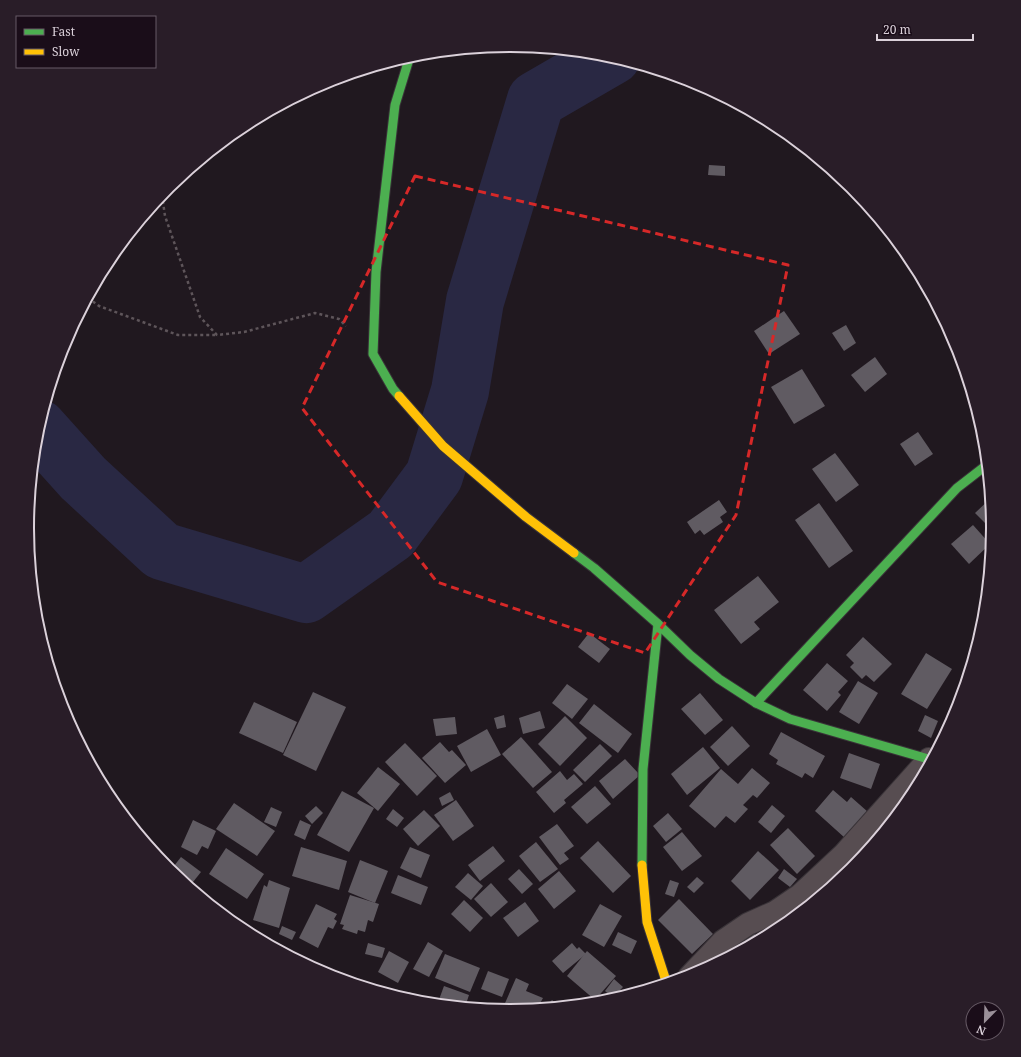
<svg xmlns="http://www.w3.org/2000/svg" width="1021" height="1057" viewBox="0 0 1021 1057" font-family="'Noto Serif',serif">
  <rect width="100%" height="100%" fill="#20181f"/>
  <g fill="none" stroke-linecap="round" stroke-linejoin="round">
    <polyline stroke="#292843" stroke-width="58" points="38,428 83,478 162,551 306,594 391,534 434,476 460,391 475,301 536,100 612,56"/>
  </g>
  <g fill="#605b62">
    <polygon points="709,165 725,166 725,176 708,175"/>
    <polygon points="784,311 800,334 769,354 754,331"/>
    <polygon points="846,325 856,343 844,351 832,333"/>
    <polygon points="875,357 887,374 865,392 851,375"/>
    <polygon points="802,369 825,406 794,424 771,387"/>
    <polygon points="918,432 933,454 915,466 900,444"/>
    <polygon points="835,453 859,485 836,502 812,469"/>
    <polygon points="991,498 994,529 994,532 975,513"/>
    <polygon points="719,500 727,512 720,517 723,522 704,535 700,530 695,534 687,522"/>
    <polygon points="819,503 853,551 829,568 795,520"/>
    <polygon points="973,525 990,544 969,564 951,544"/>
    <polygon points="758,576 779,602 754,622 760,629 741,644 714,610"/>
    <polygon points="589,633 610,649 599,663 578,647"/>
    <polygon points="863,637 892,664 874,682 866,675 862,679 850,667 854,663 846,655"/>
    <polygon points="926,653 952,669 927,709 901,694"/>
    <polygon points="827,663 848,681 838,692 841,695 827,711 803,690"/>
    <polygon points="858,681 878,693 859,724 839,712"/>
    <polygon points="567,684 588,699 572,719 552,703"/>
    <polygon points="313,692 346,707 316,771 283,755"/>
    <polygon points="700,693 723,720 705,735 681,709"/>
    <polygon points="254,702 297,722 283,753 239,733"/>
    <polygon points="594,704 632,734 618,753 579,723"/>
    <polygon points="540,711 545,728 523,734 519,718"/>
    <polygon points="504,715 506,727 497,729 494,718"/>
    <polygon points="925,715 938,721 931,738 918,731"/>
    <polygon points="565,716 587,738 560,766 538,744"/>
    <polygon points="455,717 457,734 436,736 433,719"/>
    <polygon points="732,726 750,746 728,766 710,747"/>
    <polygon points="487,729 501,755 471,772 457,746"/>
    <polygon points="73,730 78,731 77,739 74,732"/>
    <polygon points="781,732 825,756 813,778 805,773 802,778 776,764 778,760 769,754"/>
    <polygon points="521,737 552,772 533,788 502,754"/>
    <polygon points="440,742 449,752 452,750 466,765 445,783 422,758"/>
    <polygon points="405,743 437,776 417,796 385,762"/>
    <polygon points="600,744 612,756 585,782 573,770"/>
    <polygon points="703,747 720,768 687,795 671,774"/>
    <polygon points="849,753 880,764 871,789 840,778"/>
    <polygon points="625,759 640,775 613,799 599,781"/>
    <polygon points="378,767 400,784 378,811 357,793"/>
    <polygon points="752,768 770,783 757,798 753,795 743,805 748,809 735,823 726,816 715,828 689,806 721,769 738,784"/>
    <polygon points="560,771 567,780 574,774 583,784 564,800 566,803 554,813 536,792"/>
    <polygon points="595,786 611,804 587,824 571,807"/>
    <polygon points="833,790 847,802 851,797 868,812 845,838 815,811"/>
    <polygon points="342,791 374,808 349,852 317,835"/>
    <polygon points="450,792 454,800 442,806 439,798"/>
    <polygon points="456,800 474,826 453,841 434,815"/>
    <polygon points="904,802 907,804 895,818 892,815"/>
    <polygon points="234,803 275,831 257,856 216,829"/>
    <polygon points="772,805 785,816 771,833 758,822"/>
    <polygon points="316,806 323,813 312,824 305,816"/>
    <polygon points="271,807 282,812 276,827 264,822"/>
    <polygon points="393,809 404,818 397,827 386,819"/>
    <polygon points="424,810 440,826 418,846 403,829"/>
    <polygon points="668,813 682,829 666,842 653,826"/>
    <polygon points="193,820 216,831 208,849 202,846 197,855 181,847"/>
    <polygon points="300,820 311,825 305,840 294,835"/>
    <polygon points="557,824 574,846 564,853 569,859 560,865 539,837"/>
    <polygon points="788,828 815,856 797,874 770,845"/>
    <polygon points="682,832 702,856 682,871 663,847"/>
    <polygon points="598,841 631,876 613,893 580,858"/>
    <polygon points="536,842 558,869 540,882 519,856"/>
    <polygon points="493,846 505,861 480,881 468,865"/>
    <polygon points="301,847 347,861 339,890 292,876"/>
    <polygon points="410,847 430,855 421,878 400,868"/>
    <polygon points="226,848 264,874 247,899 209,874"/>
    <polygon points="758,851 779,870 750,900 731,881"/>
    <polygon points="181,857 201,872 189,887 170,871"/>
    <polygon points="360,860 388,871 375,903 348,892"/>
    <polygon points="519,869 533,884 522,894 508,879"/>
    <polygon points="784,869 797,879 790,887 778,878"/>
    <polygon points="559,871 576,891 554,909 538,889"/>
    <polygon points="468,873 483,886 471,900 455,887"/>
    <polygon points="398,875 428,887 421,905 391,893"/>
    <polygon points="697,877 704,883 694,893 687,887"/>
    <polygon points="269,880 290,888 279,928 253,920 264,885 267,887"/>
    <polygon points="670,880 679,883 674,897 665,894"/>
    <polygon points="491,883 508,902 491,917 474,899"/>
    <polygon points="350,895 379,904 373,922 368,920 365,932 358,930 357,934 342,929 344,925 340,924"/>
    <polygon points="679,899 713,934 692,954 658,920"/>
    <polygon points="464,900 483,918 470,932 451,914"/>
    <polygon points="525,902 539,921 518,937 503,918"/>
    <polygon points="316,904 337,914 334,919 337,921 333,929 328,927 318,948 299,938"/>
    <polygon points="600,904 622,916 604,947 582,935"/>
    <polygon points="798,909 802,912 785,926 784,925"/>
    <polygon points="282,926 296,932 292,940 279,934"/>
    <polygon points="750,930 761,940 721,962 721,961"/>
    <polygon points="618,932 637,941 631,954 612,945"/>
    <polygon points="428,942 443,951 429,977 413,969"/>
    <polygon points="368,943 385,948 382,958 365,954"/>
    <polygon points="572,943 577,949 579,947 586,954 563,973 552,961"/>
    <polygon points="389,951 409,962 398,983 378,972"/>
    <polygon points="587,951 616,976 595,1000 567,976"/>
    <polygon points="445,954 480,968 470,992 435,978"/>
    <polygon points="488,971 509,979 502,997 481,989"/>
    <polygon points="516,978 529,984 526,991 543,998 537,1009 510,1012 502,1010"/>
    <polygon points="614,979 623,987 613,998 605,991"/>
    <polygon points="444,986 469,995 465,1007 437,1005"/>
    <polygon points="409,992 433,1004 405,999"/>
    <polygon points="552,1000 560,1007 544,1009"/>
  </g>
  <g fill="none" stroke-linecap="round" stroke-linejoin="round">
    <defs>
      <polyline id="street" points="689,977 723,941 748,924 775,912 800,895 844,854 929,759"/>
      <g id="fast">
        <polyline points="399,396 393,389 373,354 376,272 395,105 410,56"/>
        <polyline points="574,553 594,568 658,624 690,655 719,679 756,703 790,719 932,760"/>
        <polyline points="756,703 957,488 988,464"/>
        <polyline points="642,865 643,769 658,624"/>
      </g>
      <g id="slow">
        <polyline points="399,396 443,446 526,517 574,553"/>
        <polyline points="642,865 647,922 667,984"/>
      </g>
    </defs>
    <use href="#street" stroke="#393338" stroke-width="24"/>
    <use href="#fast" stroke="#393338" stroke-width="11"/>
    <use href="#slow" stroke="#393338" stroke-width="11"/>
    <g stroke="#5e555a" stroke-width="2.5" stroke-dasharray="3 3" stroke-linecap="butt">
      <polyline points="162,195 165,216 200,317 217,335 244,332 315,313 339,319 346,326"/>
      <polyline points="88,298 99,306 178,335 216,335"/>
    </g>
    <use href="#street" stroke="#574d51" stroke-width="22"/>
    <use href="#fast" stroke="#4caf50" stroke-width="9"/>
    <use href="#slow" stroke="#ffc107" stroke-width="9"/>
  </g>
  <path fill="none" stroke="#d62828" stroke-width="3" stroke-dasharray="8 5" stroke-linejoin="round" d="M415 176 788 265 736 515 645 653 437 582 302 408Z"/>
  <path d="M0 0H1021V1057H0ZM34 528a476 476 0 1 1 952 0a476 476 0 1 1-952 0Z" fill="#291d28" fill-rule="evenodd"/>
  <path fill="none" stroke="#dbd1da" stroke-width="2" d="M34 528a476 476 0 1 1 952 0a476 476 0 1 1-952 0Z"/>
  <rect x="16" y="16" width="140" height="52" fill="#1a0d19" stroke="#675b66"/>
  <rect x="24" y="29" width="20" height="6" fill="#4caf50" stroke="#675b66"/>
  <text x="52" y="36" font-size="12" fill="#dbd1da">Fast</text>
  <rect x="24" y="49" width="20" height="6" fill="#ffc107" stroke="#675b66"/>
  <text x="52" y="56" font-size="12" fill="#dbd1da">Slow</text>
  <g transform="translate(985 1021) rotate(203)"><circle r="19" fill="#1a0d19" stroke="#675b66"/>
  <path d="M0-3L7 15L0 10L-7 15Z" fill="#9a9099"/>
  <text y="-6" font-size="11" font-weight="bold" text-anchor="middle" fill="#dbd1da">N</text>
  </g>
  <path d="M877 34v6h96v-6" fill="none" stroke="#dbd1da" stroke-width="2"/>
  <text x="883" y="34" font-size="12" fill="#dbd1da" stroke="#1a0d19" stroke-width="3" paint-order="stroke">20 m</text>
</svg>
